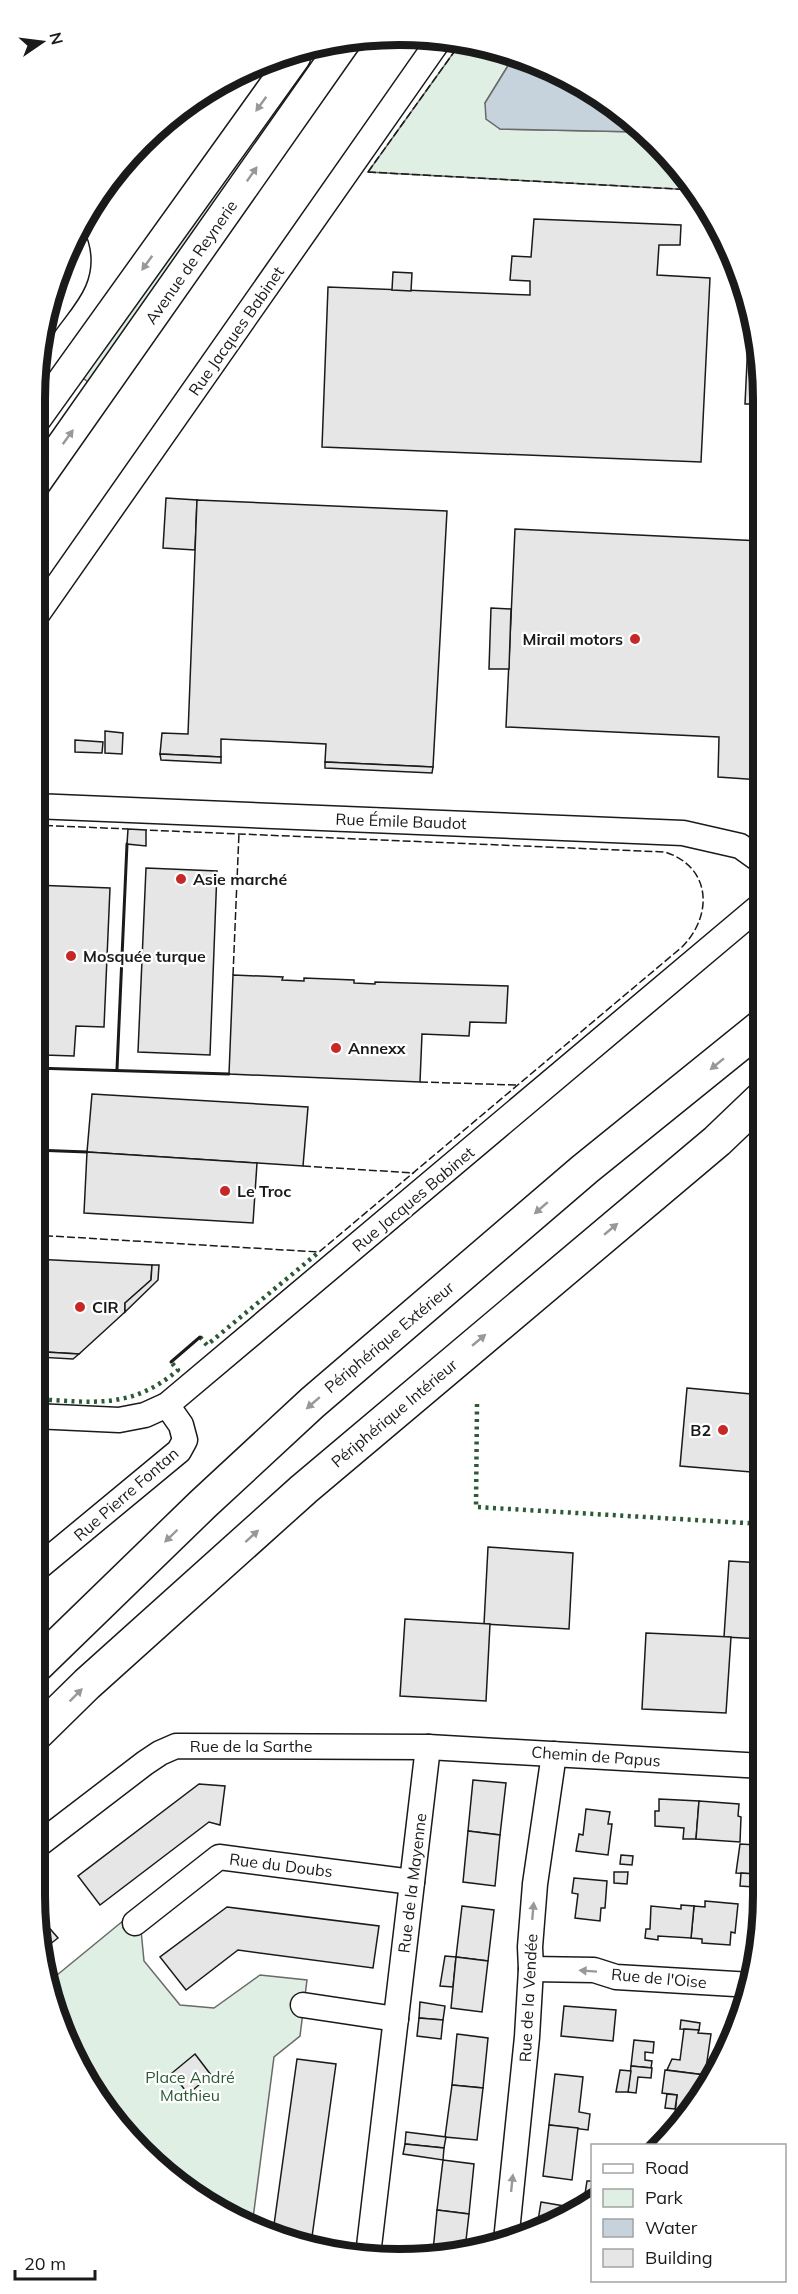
<svg xmlns="http://www.w3.org/2000/svg" width="798" height="2294" viewBox="0 0 798 2294" font-family="Mulish,sans-serif">
  <rect width="100%" height="100%" fill="#fff"/>
  <g fill="#e0efe3" stroke="#6a6a6a" stroke-width="1.5">
    <polygon points="331,44 91,384 76,373 302,54"/>
    <polygon points="459,45 493,47 514,56 485,103 500,129 641,132 673,158 694,190 368,172"/>
    <polygon points="129,1916 141,1930 144,1961 180,2005 214,2008 260,1975 307,1980 300,2036 274,2057 252,2226 237,2222 125,2136 62,2034 51,1980"/>
  </g>
  <polygon fill="#c6d2dc" stroke="#6a6a6a" stroke-width="1.5" points="514,56 582,84 641,132 500,129 486,119 485,103"/>
  <g fill="#e6e6e6" stroke="#1a1a1a" stroke-width="1.5">
    <polygon points="534,219 681,225 680,245 659,245 657,275 710,278 701,462 322,447 328,287 530,295 530,281 510,280 512,256 531,257"/>
    <polygon points="393,272 412,273 411,291 392,290"/>
    <polygon points="748,341 757,341 760,351 759,404 745,404"/>
    <polygon points="166,498 197,500 195,550 163,548"/>
    <polygon points="197,500 447,511 433,767 325,762 326,744 221,739 221,757 160,754 162,733 188,734"/>
    <polygon points="515,529 761,541 761,780 718,777 719,737 506,727"/>
    <polygon points="491,608 511,609 509,669 489,669"/>
    <polygon points="105,731 123,733 122,754 105,753"/>
    <polygon points="75,740 103,742 102,753 75,752"/>
    <polygon points="160,754 221,757 221,763 161,760"/>
    <polygon points="325,762 433,767 432,773 325,768"/>
    <polygon points="128,829 146,830 146,846 127,844"/>
    <polygon points="146,868 217,871 210,1055 138,1052"/>
    <polygon points="34,885 110,888 104,1027 76,1026 74,1056 44,1055 46,1024 34,1024"/>
    <polygon points="233,975 283,977 282,980 304,981 304,978 354,980 354,983 375,984 375,982 508,986 506,1023 470,1022 469,1036 422,1034 420,1082 229,1074"/>
    <polygon points="92,1094 308,1107 303,1166 87,1152"/>
    <polygon points="87,1152 257,1163 253,1223 84,1213"/>
    <polygon points="34,1259 152,1265 151,1280 125,1303 125,1312 79,1354 45,1352 34,1357"/>
    <polygon points="152,1265 159,1265 158,1280 125,1312 125,1303 151,1280"/>
    <polygon points="45,1352 79,1354 73,1359 37,1357"/>
    <polygon points="687,1388 762,1395 763,1473 680,1466"/>
    <polygon points="488,1547 573,1553 569,1629 484,1624"/>
    <polygon points="729,1561 763,1563 763,1639 724,1637"/>
    <polygon points="405,1619 490,1624 486,1701 400,1696"/>
    <polygon points="646,1633 731,1637 726,1713 642,1709"/>
    <polygon points="473,1780 506,1783 500,1835 468,1831"/>
    <polygon points="199,1784 225,1786 220,1825 209,1822 100,1905 78,1876"/>
    <polygon points="659,1799 699,1801 696,1839 683,1839 684,1828 655,1826 655,1811 659,1811"/>
    <polygon points="699,1801 739,1804 738,1816 741,1817 740,1842 696,1839"/>
    <polygon points="586,1809 610,1812 608,1824 612,1824 608,1855 576,1851 579,1834 583,1835"/>
    <polygon points="468,1831 500,1835 495,1886 463,1882"/>
    <polygon points="740,1844 757,1845 756,1874 736,1873"/>
    <polygon points="758,1846 763,1846 763,1875 756,1874"/>
    <polygon points="621,1855 633,1856 632,1865 620,1864"/>
    <polygon points="614,1872 628,1872 627,1884 614,1883"/>
    <polygon points="741,1873 755,1874 754,1887 740,1886"/>
    <polygon points="574,1878 607,1881 605,1908 601,1908 600,1921 575,1918 578,1894 572,1893"/>
    <polygon points="705,1901 738,1904 735,1933 731,1932 730,1945 702,1943 702,1939 691,1938 694,1906 705,1907"/>
    <polygon points="681,1905 694,1906 691,1938 658,1936 658,1940 645,1938 646,1929 650,1929 651,1906 681,1909"/>
    <polygon points="462,1906 494,1910 488,1961 456,1957"/>
    <polygon points="227,1907 379,1926 373,1968 238,1950 186,1990 160,1957"/>
    <polygon points="38,1915 58,1938 45,1948"/>
    <polygon points="445,1956 456,1957 453,1987 440,1986"/>
    <polygon points="456,1957 488,1961 482,2012 451,2008"/>
    <polygon points="420,2002 445,2006 443,2020 419,2018"/>
    <polygon points="564,2006 616,2010 613,2041 561,2036"/>
    <polygon points="419,2018 443,2020 441,2039 417,2036"/>
    <polygon points="681,2020 700,2023 699,2030 680,2029"/>
    <polygon points="684,2029 699,2030 698,2033 711,2034 705,2075 667,2070 672,2059 680,2060"/>
    <polygon points="457,2034 488,2038 483,2088 452,2085"/>
    <polygon points="634,2040 654,2042 653,2053 645,2052 645,2060 652,2061 651,2068 631,2066"/>
    <polygon points="195,2054 211,2075 188,2094 172,2073"/>
    <polygon points="297,2059 336,2064 311,2244 273,2232"/>
    <polygon points="631,2066 652,2068 651,2078 638,2077 636,2093 628,2092"/>
    <polygon points="620,2070 631,2071 628,2092 616,2092"/>
    <polygon points="665,2070 705,2075 703,2087 706,2088 702,2098 684,2116 675,2114 677,2095 662,2093"/>
    <polygon points="555,2074 583,2077 579,2112 590,2114 588,2130 549,2125"/>
    <polygon points="452,2085 483,2088 477,2140 445,2137"/>
    <polygon points="667,2094 677,2095 675,2109 665,2108"/>
    <polygon points="549,2125 578,2128 572,2180 543,2176"/>
    <polygon points="406,2132 446,2137 444,2148 405,2144"/>
    <polygon points="405,2144 444,2148 443,2160 403,2154"/>
    <polygon points="443,2160 474,2164 469,2214 437,2210"/>
    <polygon points="587,2181 592,2181 592,2194 585,2194"/>
    <polygon points="541,2202 576,2208 577,2209 537,2227"/>
    <polygon points="437,2210 469,2214 465,2249 433,2251"/>
  </g>
  <g fill="none" stroke-linecap="round" stroke-linejoin="round">
    <defs>
      <g id="minor">
        <path d="M44 325C62 299 86 279 76 245"/>
        <polyline points="34,619 437,43"/>
        <polyline points="34,806 683,833 740,846 761,861"/>
        <polyline points="34,1416 119,1420 145,1415 167,1405 761,905"/>
        <polyline points="34,1571 179,1451 185,1440 181,1425 167,1405"/>
        <polyline points="34,1848 145,1763 160,1753 176,1746 428,1747 763,1766"/>
        <polyline points="135,1923 219,1857 412,1882"/>
        <polyline points="531,1969 594,1970 616,1977 752,1985"/>
        <polyline points="303,2005 396,2019"/>
        <polyline points="506,2241 527,2037 531,1969 530,1947 535,1884 554,1754"/>
        <polyline points="368,2255 428,1747"/>
      </g>
      <g id="tertiary">
        <polyline points="34,421 295,57"/>
        <polyline points="34,485 347,39"/>
      </g>
      <g id="motorway">
        <polyline points="34,1668 203,1504 312,1403 585,1169 762,1026"/>
        <polyline points="34,1736 87,1684 304,1489 717,1141 762,1098"/>
      </g>
    </defs>
    <use href="#minor" stroke="#1a1a1a" stroke-width="27"/>
    <use href="#tertiary" stroke="#1a1a1a" stroke-width="33"/>
    <use href="#motorway" stroke="#1a1a1a" stroke-width="36"/>
    <use href="#minor" stroke="#fff" stroke-width="24"/>
    <use href="#tertiary" stroke="#fff" stroke-width="30"/>
    <use href="#motorway" stroke="#fff" stroke-width="33"/>
    <g stroke="#2b5a34" stroke-width="4.5" stroke-dasharray="3 4.5" stroke-linecap="butt">
      <polyline points="200,1337 207,1345 319,1252"/>
      <path d="M34 1399C92 1402 131 1410 178 1370L171 1362"/>
      <polyline points="477,1404 476,1507 763,1524"/>
    </g>
    <g stroke="#1a1a1a" stroke-width="1.5" stroke-dasharray="8 3" stroke-linecap="butt">
      <polyline points="368,172 694,190"/>
      <polyline points="368,172 459,45"/>
      <polyline points="34,825 128,829"/>
      <polyline points="233,975 239,833"/>
      <polyline points="420,1082 517,1085"/>
      <polyline points="303,1166 414,1173"/>
      <path d="M34 1235 319 1252 682 947C713 916 712 867 665 852L146 830"/>
    </g>
    <g stroke="#1a1a1a" stroke-width="3">
      <polyline points="34,1068 229,1074"/>
      <polyline points="117,1069 127,844"/>
      <polyline points="34,1150 87,1152"/>
      <polyline points="171,1362 200,1337"/>
    </g>
  </g>
  <defs><path id="oneway-solid" d="M-6-.8H1V-3.2L6.5 0L1 3.2V.8H-6Z" transform="scale(1.5)"/></defs>
  <g fill="#989898">
    <use href="#oneway-solid" transform="translate(261 104) rotate(126)"/>
    <use href="#oneway-solid" transform="translate(252 174) rotate(-55)"/>
    <use href="#oneway-solid" transform="translate(147 263) rotate(126)"/>
    <use href="#oneway-solid" transform="translate(68 437) rotate(-54)"/>
    <use href="#oneway-solid" transform="translate(717 1064) rotate(141)"/>
    <use href="#oneway-solid" transform="translate(541 1208) rotate(139)"/>
    <use href="#oneway-solid" transform="translate(611 1229) rotate(-40)"/>
    <use href="#oneway-solid" transform="translate(479 1340) rotate(-40)"/>
    <use href="#oneway-solid" transform="translate(313 1403) rotate(139)"/>
    <use href="#oneway-solid" transform="translate(171 1536) rotate(136)"/>
    <use href="#oneway-solid" transform="translate(252 1536) rotate(-42)"/>
    <use href="#oneway-solid" transform="translate(76 1695) rotate(-45)"/>
    <use href="#oneway-solid" transform="translate(533 1911) rotate(-85)"/>
    <use href="#oneway-solid" transform="translate(588 1971) rotate(-176)"/>
    <use href="#oneway-solid" transform="translate(512 2183) rotate(-84)"/>
  </g>
  <g fill="#c62828" stroke="#fff" stroke-width="2">
    <circle cx="635" cy="639" r="6"/>
    <circle cx="181" cy="879" r="6"/>
    <circle cx="71" cy="956" r="6"/>
    <circle cx="336" cy="1048" r="6"/>
    <circle cx="225" cy="1191" r="6"/>
    <circle cx="80" cy="1307" r="6"/>
    <circle cx="723" cy="1430" r="6"/>
  </g>
  <g text-anchor="middle" stroke-width="4.5" stroke-linejoin="round" paint-order="stroke">
    <g font-size="16" fill="#1a1a1a" stroke="#fff">
      <text transform="translate(191 262) rotate(-55)" y="6">Avenue de Reynerie</text>
      <text transform="translate(236 331) rotate(-55)" y="6">Rue Jacques Babinet</text>
      <text transform="translate(401 821) rotate(2)" y="6">Rue Émile Baudot</text>
      <text transform="translate(413 1199) rotate(-40)" y="6">Rue Jacques Babinet</text>
      <text transform="translate(389 1337) rotate(-40)" y="6">Périphérique Extérieur</text>
      <text transform="translate(394 1413) rotate(-40)" y="6">Périphérique Intérieur</text>
      <text transform="translate(126 1494) rotate(-41)" y="6">Rue Pierre Fontan</text>
      <text x="251" y="1752">Rue de la Sarthe</text>
      <text transform="translate(596 1756) rotate(4)" y="6">Chemin de Papus</text>
      <text transform="translate(281 1865) rotate(7)" y="6">Rue du Doubs</text>
      <text transform="translate(412 1883) rotate(-83)" y="6">Rue de la Mayenne</text>
      <text transform="translate(659 1978) rotate(5)" y="6">Rue de l'Oise</text>
      <text transform="translate(528 1998) rotate(-87)" y="6">Rue de la Vendée</text>
    </g>
    <g font-size="16" font-weight="bold" fill="#1a1a1a" stroke="#fff" text-anchor="start">
      <text x="623" y="645" text-anchor="end">Mirail motors</text>
      <text x="193" y="885">Asie marché</text>
      <text x="83" y="962">Mosquée turque</text>
      <text x="348" y="1054">Annexx</text>
      <text x="237" y="1197">Le Troc</text>
      <text x="92" y="1313">CIR</text>
      <text x="711" y="1436" text-anchor="end">B2</text>
    </g>
    <g font-size="16" fill="#2b5a34" stroke="#fff">
      <text x="190" y="2083">Place André<tspan x="190" dy="18">Mathieu</tspan></text>
    </g>
  </g>
  <path d="M0 0H798V2294H0ZM399 45H399A354 354 0 0 1 753 399V1895A354 354 0 0 1 399 2249H399A354 354 0 0 1 45 1895V399A354 354 0 0 1 399 45Z" fill="#fff" fill-rule="evenodd"/>
  <path fill="none" stroke="#1a1a1a" stroke-width="8" d="M399 45H399A354 354 0 0 1 753 399V1895A354 354 0 0 1 399 2249H399A354 354 0 0 1 45 1895V399A354 354 0 0 1 399 45Z"/>
  <rect x="591" y="2144" width="195" height="138" fill="#ffffff" stroke="#a3a3a3" stroke-width="1.5"/>
  <rect x="603" y="2164" width="30" height="9" fill="#ffffff" stroke="#a3a3a3" stroke-width="1.5"/>
  <text x="645" y="2174" font-size="18" fill="#1a1a1a">Road</text>
  <rect x="603" y="2189" width="30" height="18" fill="#e0efe3" stroke="#a3a3a3" stroke-width="1.5"/>
  <text x="645" y="2204" font-size="18" fill="#1a1a1a">Park</text>
  <rect x="603" y="2219" width="30" height="18" fill="#c6d2dc" stroke="#a3a3a3" stroke-width="1.5"/>
  <text x="645" y="2234" font-size="18" fill="#1a1a1a">Water</text>
  <rect x="603" y="2249" width="30" height="18" fill="#e6e6e6" stroke="#a3a3a3" stroke-width="1.5"/>
  <text x="645" y="2264" font-size="18" fill="#1a1a1a">Building</text>
  <g transform="translate(42 42) rotate(76)" stroke="#ffffff" stroke-width="4.5" paint-order="stroke">
  <path d="M0-4.5L10 22L0 15L-10 22Z" fill="#1a1a1a"/>
  <text y="-9" font-size="16" font-weight="bold" text-anchor="middle" fill="#1a1a1a">N</text>
  </g>
  <path d="M15 2270v9h80v-9" fill="none" stroke="#1a1a1a" stroke-width="3"/>
  <text x="24" y="2270" font-size="18" fill="#1a1a1a" stroke="#ffffff" stroke-width="4.5" paint-order="stroke">20 m</text>
</svg>
